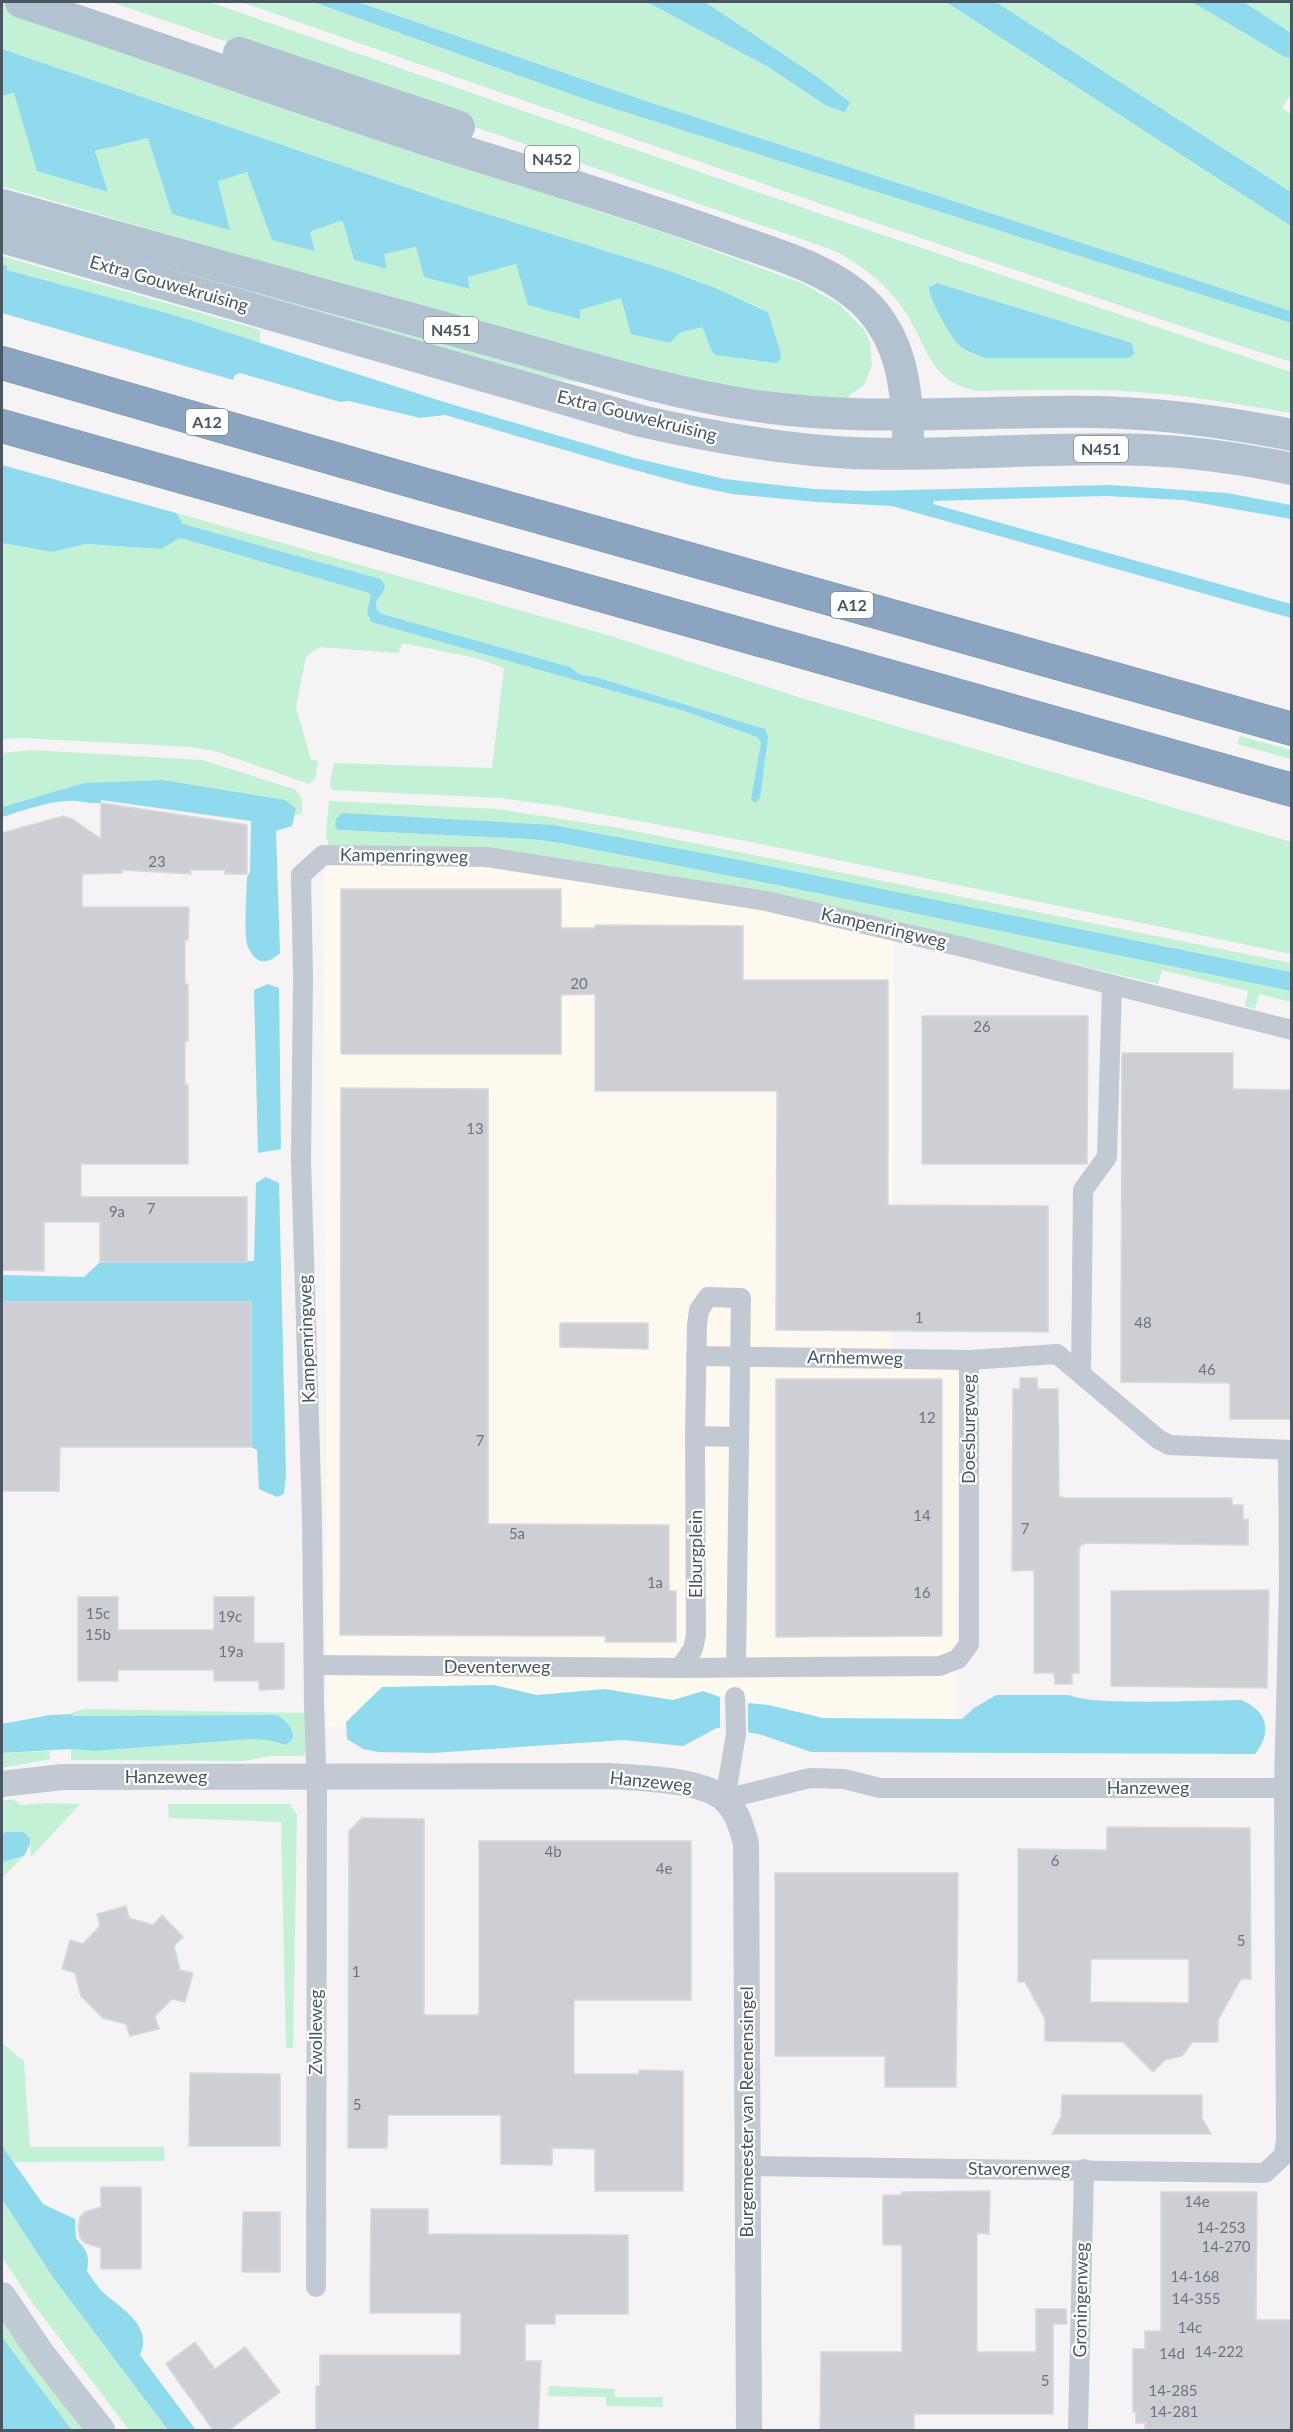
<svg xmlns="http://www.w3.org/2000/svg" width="1293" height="2432" viewBox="0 0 1293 2432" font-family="Lato,sans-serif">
  <rect width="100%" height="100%" fill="#f5f3f3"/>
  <polygon fill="#fdf9ef" points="349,823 894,905 892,1365 958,1370 956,1737 327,1727 324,878"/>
  <g fill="#c3f1d5" fill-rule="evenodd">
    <path d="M2 2 29 11 160 66 679 238 804 284 840 305 865 331 870 342 872 365 864 385 843 400 832 402 697 383 293 271 2 186V96L14 93 38 171 108 192 95 151 148 138 230 229 218 180 248 172 254 186 315 250 310 232 340 221 343 222 354 260 387 269 383 254 416 247 470 288 468 277 517 264 580 319 579 310 621 298 679 333 702 326C707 336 708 347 715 355L776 363 768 312 761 308 667 270 449 202 2 49Z"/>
    <path d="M111 2H209L853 225 1291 372V413C1249 406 1206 398 1163 394 1102 388 1040 390 979 391 928 383 928 345 904 310 886 284 861 264 833 250ZM937 283 1132 343 1129 358H984L967 352 932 284Z"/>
    <polygon points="241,2 313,2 590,101 1291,323 1291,362 1219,339 850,214"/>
    <polygon points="358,2 647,2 768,67 825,105 850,102 816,76 705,2 946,2 1291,226 1291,311 646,101"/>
    <polygon points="996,2 1192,2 1285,57 1291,58 1291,94 1282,108 1291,114 1291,192"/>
    <polygon points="1244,2 1291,2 1291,33"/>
    <polygon points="2,215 612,388 509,371 2,225"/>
    <polygon points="2,256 260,330 260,344 171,314 7,270 7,266 2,264"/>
    <path d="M176 513 614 637 801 698 1291 842V954L746 841 558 806 500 798 332 790 330 784 334 763 492 768 504 668 476 658 403 643 398 653 319 647 306 657 296 707 311 760 318 761 315 779 309 784 215 751 192 747 23 738 2 739V543L52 552 86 544 160 549 180 538 367 592 371 594 367 612 371 622 684 711 757 737 761 742 751 798 765 729 596 677 579 674 570 667 382 614 377 610C375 602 377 598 383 593L385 585 381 579 183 524Z"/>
    <polygon points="1240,736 1291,750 1291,759 1237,744"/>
    <path d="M31 750 202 760 294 789C303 795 302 803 302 814L295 815 296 809 84 783 2 807V753Z"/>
    <polygon points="329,801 497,809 619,828 1291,963 1291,972 740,860 553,825 338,830 531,839 560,843 787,887 1291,991 1291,1002 1259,994 1255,1009 1245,1006 1248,991 1162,970 1158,984 786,896 329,846 326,835"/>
    <polygon points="87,1709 303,1713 308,1715 306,1751 303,1756 270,1756 244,1761 71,1760 71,1749 94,1751 253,1739 273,1741 285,1745 294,1735 292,1728 278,1715 74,1716 71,1714 75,1711"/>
    <polygon points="50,1751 50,1759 2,1768 2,1753"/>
    <polygon points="13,1799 21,1805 46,1803 80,1804 31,1857 30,1838 6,1832 2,1834 2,1801"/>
    <polygon points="168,1804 290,1804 297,1815 293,2048 286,2048 281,1822 169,1818"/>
    <polygon points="24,1856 2,1878 2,1862"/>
    <polygon points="2,2043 24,2061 30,2147 164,2147 165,2161 11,2162 2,2146"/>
    <polygon points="2,2199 52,2276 168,2430 129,2430 29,2298 2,2257"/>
    <polygon points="2,2313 89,2430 72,2430 2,2337"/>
    <polygon points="549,2386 615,2389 615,2397 663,2397 663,2407 606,2406 606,2397 548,2396"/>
  </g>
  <g fill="#90daee">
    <polygon points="313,2 358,2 646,101 1291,311 1291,323 590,101"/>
    <polygon points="647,2 705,2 816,76 850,102 845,112 825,105 768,67"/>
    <polygon points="946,2 996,2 1291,192 1291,226"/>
    <polygon points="1192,2 1244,2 1291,33 1291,58 1285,57"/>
    <path d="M2 49 449 202 667 270 715 288 768 312 781 354 780 360 776 363 715 355C708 347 707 336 702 327L679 333 670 343 631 334 621 298 580 310V319L528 305 516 264 468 277 470 289 424 277 416 247 384 254 387 269 354 260 343 222 340 221 310 232 315 251 272 240 247 172 218 181 230 230 172 214 148 138 95 151 108 192 37 171 14 93 2 96Z"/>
    <polygon points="2,264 7,266 7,270 171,314 441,401 634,458 725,479 814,489 868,491 1110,485 1227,493 1291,505 1291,519 1183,500 1106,496 934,501 933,504 1291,604 1291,618 892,506 816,502 732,494 690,485 616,465 445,415 420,418 349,401 340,402 240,373 235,375 233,380 2,313"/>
    <path d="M937 283 1132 343 1134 354 1129 358H984C975 354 967 352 959 345 951 338 928 297 929 287Z"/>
    <path d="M2 465 176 513 183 524 381 579 385 585 383 593C377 598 375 602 377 610L382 614 570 667 579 674 596 677 765 729 768 737 760 798 755 803 751 799 761 742 757 737 684 711 371 622 367 612 371 595 366 592 180 538 161 549 86 544 52 552 2 543Z"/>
    <path d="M162 780 285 800 296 809 292 826 276 831 280 953C267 965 256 965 248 947 243 937 247 891 247 877L250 872 251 821 101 800V803C89 804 78 800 67 801 46 802 22 811 2 817V807L84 783Z"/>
    <polygon points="342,813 553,825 740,860 1291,972 1291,991 787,887 560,843 531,839 338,830 335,826 336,819"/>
    <polygon points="268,984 279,988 281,1149 258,1153 254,990"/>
    <polygon points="266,1177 279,1183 286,1476 284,1494 277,1497 259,1489 257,1450 251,1447 251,1302 2,1302 2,1275 84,1277 100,1262 254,1261 256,1183"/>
    <path d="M494 1685 537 1695 605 1689 673 1700 703 1691 734 1702 769 1705 823 1718 962 1719 974 1708 996 1695H1070C1088 1706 1211 1700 1241 1700 1267 1710 1273 1732 1255 1754L811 1752 759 1734 717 1728 683 1746 624 1740 432 1753 378 1752 363 1749 347 1739 346 1722 382 1687Z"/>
    <path d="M71 1714 74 1716 278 1715C289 1724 302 1736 285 1745L273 1741 253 1739 94 1751 71 1749 2 1753V1724L50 1715Z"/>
    <polygon points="6,1832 23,1832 30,1838 30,1844 24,1856 2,1862 2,1834"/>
    <path d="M2 2146 43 2204 75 2219 76 2238C86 2251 90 2252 87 2271 92 2278 98 2288 105 2294 123 2310 153 2326 140 2355L196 2430H168L52 2276 2 2199Z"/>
    <polygon points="2,2337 72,2430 2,2430"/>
  </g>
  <polygon fill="#f5f3f3" points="720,1696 748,1700 748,1734 720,1732"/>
  <g fill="#cdcfd5" stroke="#d7d9de" stroke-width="1.5" fill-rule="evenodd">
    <polygon points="101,803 247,825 247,874 225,874 225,870 190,870 191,874 122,870 122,873 82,874 82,907 189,907 188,940 185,940 185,984 188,984 188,1041 185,1041 185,1085 188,1085 188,1164 81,1164 81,1197 247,1197 247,1262 100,1262 100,1222 44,1222 44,1271 2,1270 2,833 63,816 72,819 101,839"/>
    <polygon points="341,889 561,889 561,928 595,928 595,925 743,926 743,980 888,980 888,1205 1048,1206 1048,1332 776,1330 777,1091 595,1091 595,994 561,995 561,1054 341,1054"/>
    <polygon points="922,1016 1088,1016 1087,1164 922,1164"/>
    <polygon points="1122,1053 1233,1053 1233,1089 1292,1090 1292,1419 1230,1419 1230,1383 1121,1382"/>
    <polygon points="341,1088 488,1089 488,1524 669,1525 669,1591 676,1591 676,1642 605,1642 606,1636 340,1635"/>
    <polygon points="2,1302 251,1302 251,1447 60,1447 59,1491 2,1491"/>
    <polygon points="560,1323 648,1323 648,1349 560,1347"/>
    <polygon points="1020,1378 1037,1378 1038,1389 1058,1389 1059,1496 1064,1498 1232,1498 1232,1505 1243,1505 1243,1520 1248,1519 1248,1545 1086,1543 1081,1545 1079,1549 1079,1673 1072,1673 1072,1684 1055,1684 1054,1673 1034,1673 1034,1570 1012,1571 1013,1389 1020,1389"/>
    <polygon points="776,1379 942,1379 942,1636 776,1637"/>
    <polygon points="1269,1590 1267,1688 1111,1686 1111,1591"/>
    <polygon points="78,1597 118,1597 118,1630 214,1630 214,1597 254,1597 254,1643 284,1643 284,1689 259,1690 259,1681 214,1681 214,1670 118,1670 118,1681 78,1681"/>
    <polygon points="362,1818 424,1819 424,2015 479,2015 479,1841 691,1841 691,2000 574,2000 574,2074 639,2074 639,2070 683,2071 683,2191 595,2191 595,2149 552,2148 552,2165 501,2164 501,2115 388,2115 387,2148 348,2148 349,1831"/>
    <path d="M1107 1827 1250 1828 1251 1979H1241L1218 2020V2042H1192L1182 2056 1165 2060 1153 2072 1123 2042 1045 2041V2019L1025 1982H1018V1849L1107 1850ZM1091 1959H1189V2003L1090 2002Z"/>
    <polygon points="775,1873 958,1873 956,2087 885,2087 885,2056 775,2056"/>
    <polygon points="126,1906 129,1918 153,1925 162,1915 183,1937 174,1946 180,1970 193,1973 185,2002 172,1999 155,2016 159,2029 130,2036 126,2024 103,2018 81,1996 75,1973 62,1969 70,1940 83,1944 100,1926 97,1914"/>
    <polygon points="190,2073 280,2074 280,2146 189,2146"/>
    <polygon points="1062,2095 1202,2095 1202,2118 1211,2134 1052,2134 1061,2117"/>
    <polygon points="101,2187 141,2187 141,2269 101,2269 101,2248 85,2243 80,2238 78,2227 80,2217 85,2212 101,2207"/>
    <polygon points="990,2191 989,2234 977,2233 977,2352 1036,2352 1036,2309 1066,2309 1067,2324 1053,2324 1053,2414 914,2414 914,2430 820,2430 821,2352 902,2352 902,2245 883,2245 883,2195 902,2195 902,2192"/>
    <polygon points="1161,2192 1257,2192 1256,2320 1292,2320 1292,2430 1145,2430 1145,2423 1136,2423 1136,2412 1133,2412 1133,2349 1145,2349 1145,2331 1161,2331"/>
    <polygon points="371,2209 428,2209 428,2234 628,2235 628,2314 555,2314 555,2324 525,2324 525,2361 541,2361 538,2430 316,2430 316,2386 320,2386 320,2355 461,2355 461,2313 370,2313"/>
    <polygon points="243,2212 280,2212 280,2272 242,2272"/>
    <polygon points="195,2342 215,2369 245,2347 280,2392 229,2430 213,2430 166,2364"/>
  </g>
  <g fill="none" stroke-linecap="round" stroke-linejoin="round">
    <defs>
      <g id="motorway">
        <polyline points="2,363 412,481 1292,729"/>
        <polyline points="2,426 1292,790"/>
      </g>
    </defs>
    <use href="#motorway" stroke="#7690ad" stroke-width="34"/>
    <g stroke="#c1cad2" stroke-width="20">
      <polyline points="696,1356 969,1360"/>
      <polyline points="1081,1374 1083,1190 1107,1157 1112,985"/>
      <polyline points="695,1436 738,1437"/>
      <polyline points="314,1665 680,1668 940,1666 958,1659 969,1644 969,1360 1057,1354 1158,1439 1169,1445 1292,1450"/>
      <polyline points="680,1668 693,1649 696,1635 695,1436 697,1325 699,1310 708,1297 741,1298 736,1667"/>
      <polyline points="735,1697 736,1734 725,1799 810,1778 844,1779 880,1788 1292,1788"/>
      <polyline points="747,2166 1265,2173 1284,2155 1286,2139 1284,1788 1289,1583 1288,1450"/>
      <polyline points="316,2287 317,1795 314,1704 312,1517 301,1161 303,976 301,875 323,855 487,857 766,901 967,948 1292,1030"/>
      <polyline points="1078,2430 1084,2169"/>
    </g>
    <path stroke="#c1cad2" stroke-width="26" d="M2 1784 62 1777 609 1776C638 1778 705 1779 726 1801 738 1813 741 1827 746 1843L749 2430"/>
    <polyline stroke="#c1cbd6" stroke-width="28" points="2,2296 42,2355 101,2430"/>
    <g stroke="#b3c2d1" stroke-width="32">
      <path d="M21 2C173 52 324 108 478 156 562 182 645 208 727 237 771 253 819 265 856 295 900 331 907 383 908 437"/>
      <polyline points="239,53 459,127"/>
      <path d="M2 205C165 251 329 297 493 341 578 364 663 392 750 405 865 423 979 410 1094 412 1161 413 1226 422 1292 435"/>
      <path d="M2 237 641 421C711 437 781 449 852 453 951 457 1049 446 1147 450 1196 452 1244 459 1292 469"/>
    </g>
    <use href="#motorway" stroke="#8ba5c1" stroke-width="33"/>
  </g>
  <g text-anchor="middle" stroke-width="4.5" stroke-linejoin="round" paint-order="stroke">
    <g font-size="15" fill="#6b747e">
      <text x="157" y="867">23</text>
      <text x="579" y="989">20</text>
      <text x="982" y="1032">26</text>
      <text x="475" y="1134">13</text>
      <text x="151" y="1214">7</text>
      <text x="117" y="1217">9a</text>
      <text x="919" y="1323">1</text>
      <text x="1143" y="1328">48</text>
      <text x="1207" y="1375">46</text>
      <text x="927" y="1423">12</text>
      <text x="480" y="1446">7</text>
      <text x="922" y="1521">14</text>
      <text x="1025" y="1534">7</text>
      <text x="517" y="1539">5a</text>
      <text x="655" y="1588">1a</text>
      <text x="922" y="1598">16</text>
      <text x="98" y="1619">15c</text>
      <text x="230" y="1622">19c</text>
      <text x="98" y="1640">15b</text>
      <text x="231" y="1657">19a</text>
      <text x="553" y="1857">4b</text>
      <text x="1055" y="1866">6</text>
      <text x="664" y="1874">4e</text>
      <text x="1241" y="1946">5</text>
      <text x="356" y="1977">1</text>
      <text x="357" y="2110">5</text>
      <text x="1197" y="2207">14e</text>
      <text x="1221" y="2233">14-253</text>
      <text x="1226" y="2252">14-270</text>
      <text x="1195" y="2282">14-168</text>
      <text x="1196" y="2304">14-355</text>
      <text x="1190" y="2333">14c</text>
      <text x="1219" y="2357">14-222</text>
      <text x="1172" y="2359">14d</text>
      <text x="1045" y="2386">5</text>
      <text x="1173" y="2396">14-285</text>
      <text x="1174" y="2417">14-281</text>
    </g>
    <g fill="#fff" stroke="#808990" stroke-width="1.5">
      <rect x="525" y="146" width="54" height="26" rx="4.5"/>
      <rect x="424" y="317" width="54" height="26" rx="4.5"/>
      <rect x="186" y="409" width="42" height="26" rx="4.5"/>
      <rect x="1074" y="436" width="54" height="26" rx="4.5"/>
      <rect x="831" y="592" width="42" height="26" rx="4.5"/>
    </g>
    <g font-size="16" font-weight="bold" fill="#4a5661">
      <text x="552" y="165">N452</text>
      <text x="451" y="336">N451</text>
      <text x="207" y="428">A12</text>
      <text x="1101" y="455">N451</text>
      <text x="852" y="611">A12</text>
    </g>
    <g font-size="18" fill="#4a5661" stroke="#fff">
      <text transform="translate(169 284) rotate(16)" y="6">Extra Gouwekruising</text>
      <text transform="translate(637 416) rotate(14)" y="6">Extra Gouwekruising</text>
      <text transform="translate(404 856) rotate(1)" y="6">Kampenringweg</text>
      <text transform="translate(884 928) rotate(13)" y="6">Kampenringweg</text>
      <text transform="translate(307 1339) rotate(-92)" y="6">Kampenringweg</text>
      <text transform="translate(855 1358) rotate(1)" y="6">Arnhemweg</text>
      <text transform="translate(969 1429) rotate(-90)" y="6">Doesburgweg</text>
      <text transform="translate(696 1554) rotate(-90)" y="6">Elburgplein</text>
      <text x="497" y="1673">Deventerweg</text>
      <text x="166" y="1783">Hanzeweg</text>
      <text transform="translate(651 1782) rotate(6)" y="6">Hanzeweg</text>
      <text x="1148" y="1794">Hanzeweg</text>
      <text transform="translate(316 2032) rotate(-90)" y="6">Zwolleweg</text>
      <text transform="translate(747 2112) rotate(-90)" y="6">Burgemeester van Reenensingel</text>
      <text x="1019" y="2175">Stavorenweg</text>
      <text transform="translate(1081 2300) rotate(-89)" y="6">Groningenweg</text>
    </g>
  </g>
  <rect width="1293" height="2432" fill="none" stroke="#4a5661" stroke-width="6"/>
</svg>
